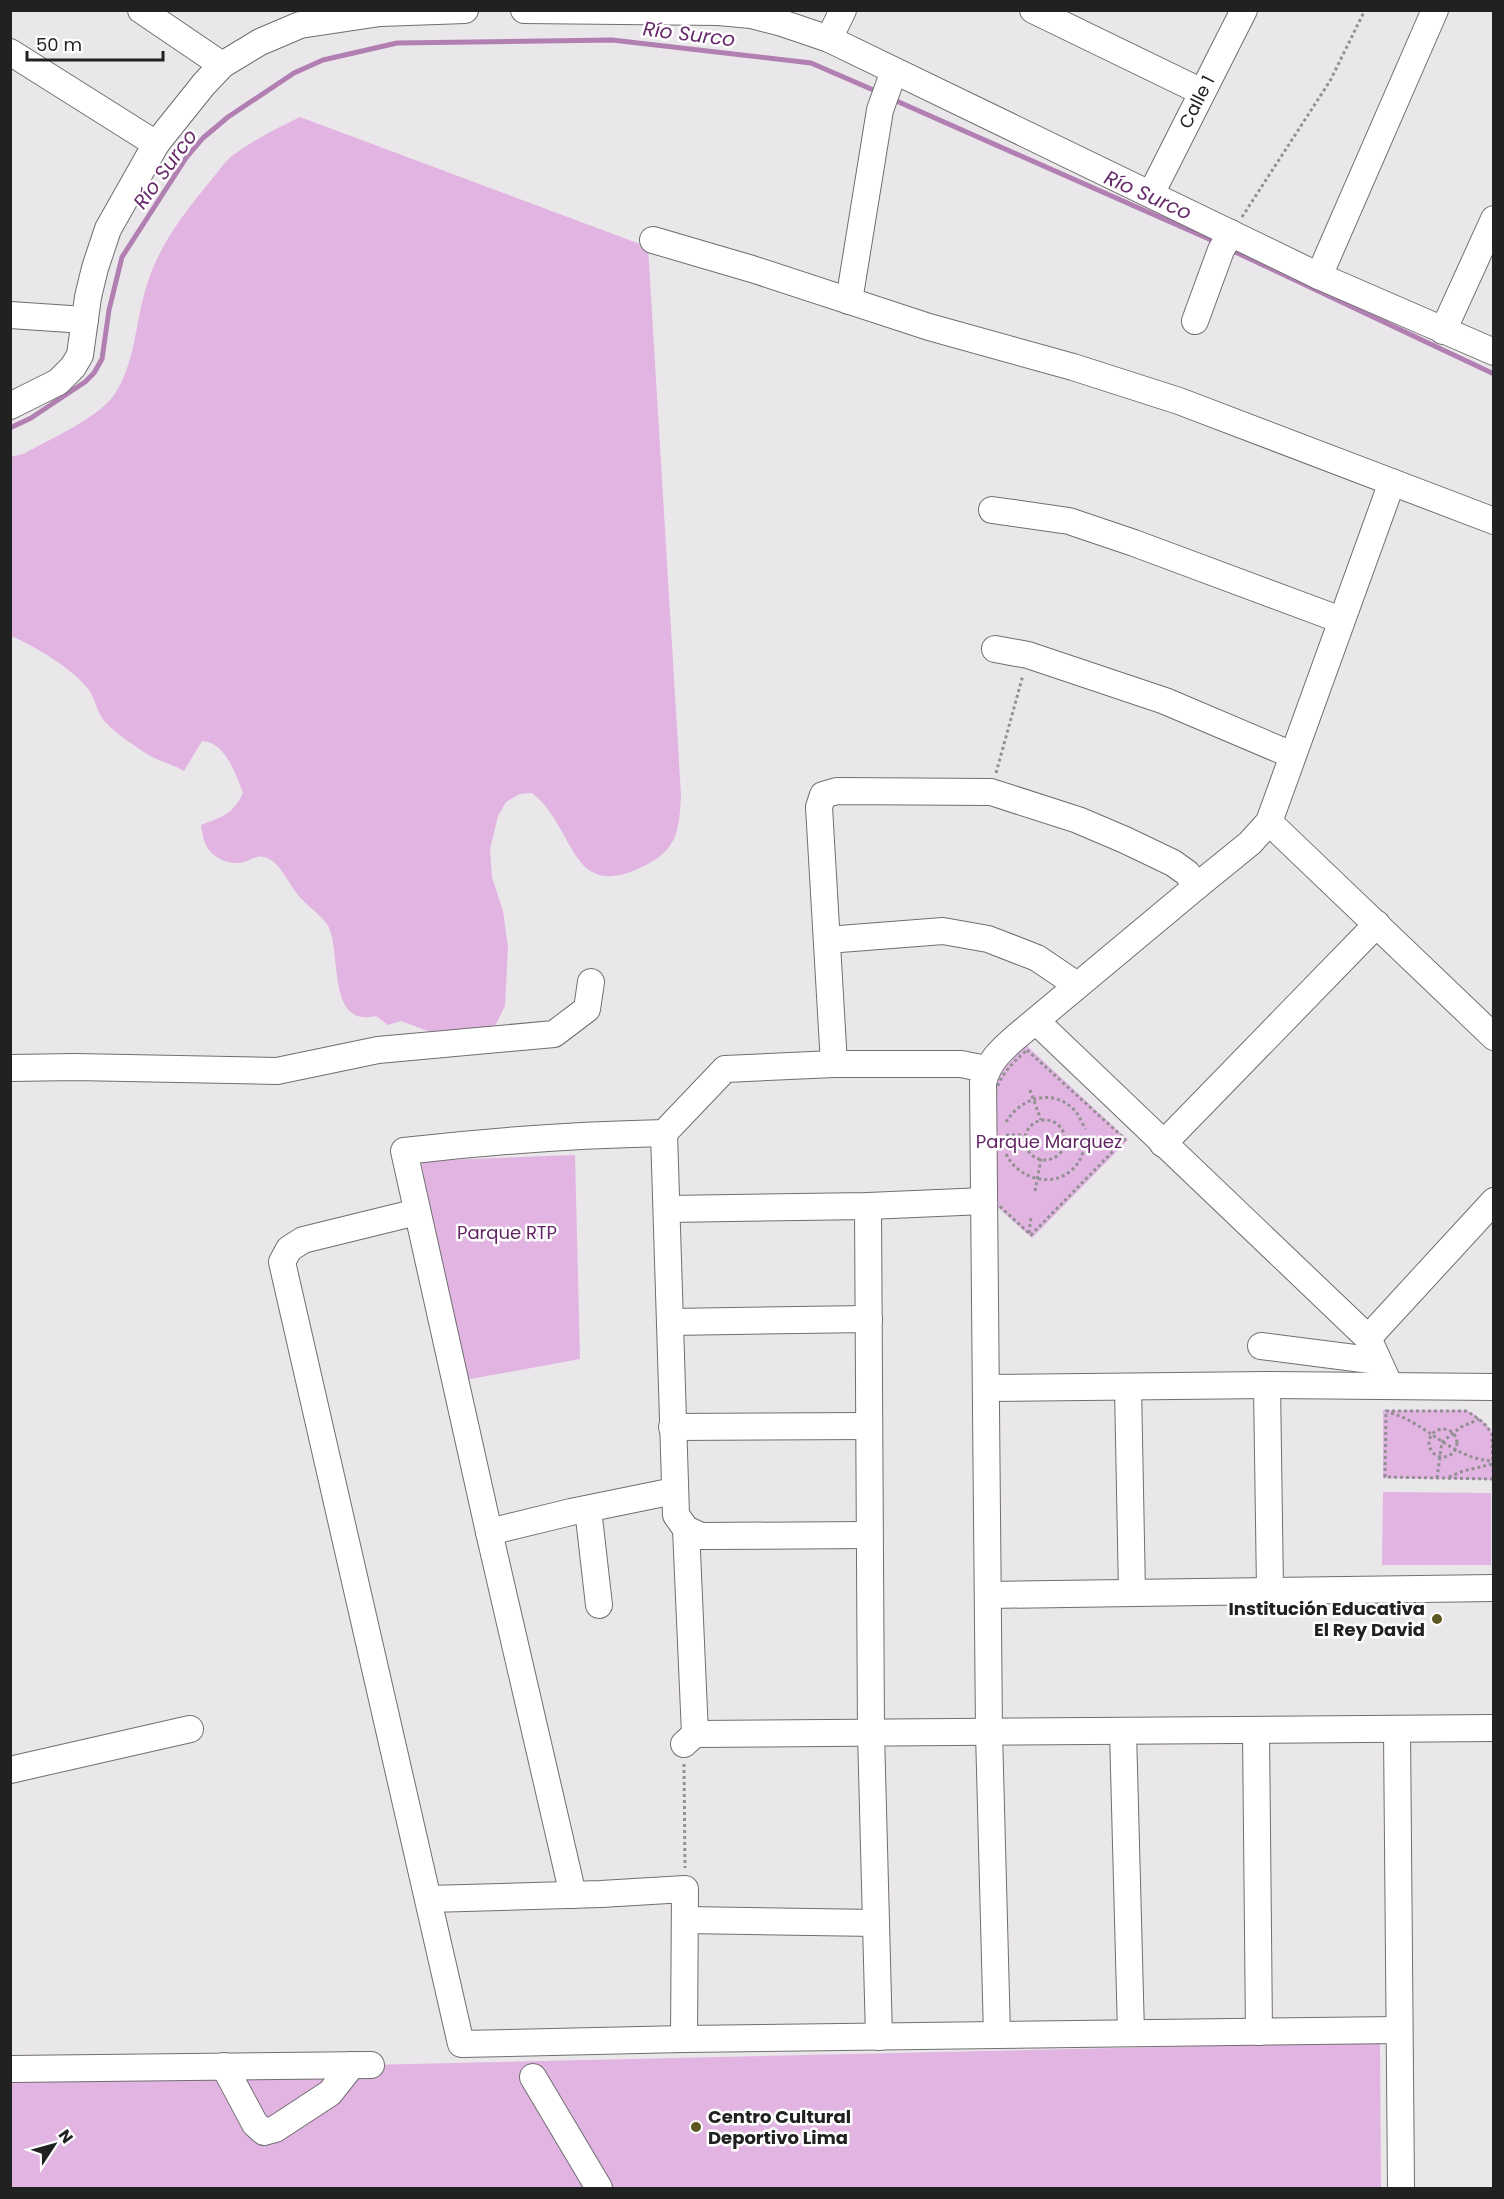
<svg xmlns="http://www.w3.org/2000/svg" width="1504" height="2199" viewBox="0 0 1504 2199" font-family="Poppins,sans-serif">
  <rect width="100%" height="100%" fill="#eae7ea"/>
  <g fill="#e1b4e1">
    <path d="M300 117 648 247 681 795C679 828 679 848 646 865 569 905 577 828 532 793L520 794 506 802 498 816 490 849 492 877 503 911 508 948 505 1006 496 1024 484 1035 447 1038 401 1021 388 1025 376 1016C325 1028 343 950 327 924 319 913 306 905 298 895 289 884 281 865 269 859 257 852 251 862 239 863 226 864 210 856 205 843 203 838 202 831 201 825 222 817 233 814 243 793 236 774 225 742 202 741L184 771C173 764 161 762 150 756 135 746 119 736 106 723 97 714 96 700 89 690 73 669 35 646 11 636L10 457 23 454C49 440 98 418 114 395 134 366 135 328 144 295 155 250 183 214 212 179 219 171 225 161 233 155 254 140 277 128 300 117Z"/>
    <polygon points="1026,1045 1128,1140 1032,1238 993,1203 992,1102 996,1077"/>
    <polygon points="575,1155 580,1359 465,1380 421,1161"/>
    <path d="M1383 1410H1466C1503 1429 1494 1444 1493 1480L1383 1478Z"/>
    <polygon points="1383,1492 1491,1493 1491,1565 1382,1565"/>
    <polygon points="1380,2042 1381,2188 11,2188 10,2066 367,2065"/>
  </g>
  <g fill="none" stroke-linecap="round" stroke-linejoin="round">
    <g stroke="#b17fb2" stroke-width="5">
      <polyline points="892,99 1218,243"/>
      <polyline points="1229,249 1494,374"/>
      <polyline points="10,428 31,418 85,382 94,373 102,359 109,310 122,257 186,158 203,138 228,117 294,73 323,60 397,43 612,40 811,63 878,92"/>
    </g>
    <defs>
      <g id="minor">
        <polyline points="141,10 222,65"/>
        <polyline points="524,10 719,12 751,15 782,23 829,39 1319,276 1494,352"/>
        <polyline points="1033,10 1202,92"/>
        <polyline points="829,39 843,10"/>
        <polyline points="10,52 156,144"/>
        <polyline points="1151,194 1244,10"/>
        <polyline points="653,240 752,269 929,327 1073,367 1179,401 1494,521"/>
        <polyline points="1319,276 1435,10"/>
        <polyline points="849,301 880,110 894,71"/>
        <polyline points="10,315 85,320"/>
        <polyline points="1195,321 1221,250 1231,233"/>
        <polyline points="1443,331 1494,219"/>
        <polyline points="10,406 58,382 73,367 80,355 88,297 95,268 108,229 156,144 204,84 222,65 260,42 300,25 380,13 465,10"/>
        <polyline points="992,510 1069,521 1134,543 1341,620"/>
        <polyline points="995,649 1028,655 1165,701 1292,755"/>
        <polyline points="1269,822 1494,1037"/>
        <polyline points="827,940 943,931 988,939 1037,958 1077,985"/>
        <polyline points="1036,1021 1368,1338 1390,1386"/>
        <polyline points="834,1064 819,807 823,795 837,791 991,792 1078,820 1125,840 1173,863 1187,873 1197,886"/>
        <polyline points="10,1068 75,1067 277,1071 378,1050 554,1034 587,1009 591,982"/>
        <polyline points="664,1133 676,1515 686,1529 701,1536 869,1535"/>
        <polyline points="1163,1144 1377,924"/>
        <polyline points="868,1206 871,1733 879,2037"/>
        <polyline points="667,1209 868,1206 984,1201"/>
        <polyline points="417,1212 303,1240 289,1249 282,1262 461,2044 684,2039 1399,2030"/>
        <polyline points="670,1322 869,1319"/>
        <polyline points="1368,1338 1494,1201"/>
        <polyline points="1261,1346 1378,1361"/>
        <polyline points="1267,1385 1270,1590"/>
        <polyline points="1128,1387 1132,1593"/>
        <polyline points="987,1388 1267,1385 1494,1387"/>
        <polyline points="672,1427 869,1426"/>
        <polyline points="588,1509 599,1605"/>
        <polyline points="686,1529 695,1734"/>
        <polyline points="489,1532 571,1512 674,1491"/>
        <polyline points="989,1595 1494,1588"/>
        <polyline points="1397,1730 1401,2188"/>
        <polyline points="1123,1731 1131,2033"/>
        <polyline points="1256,1731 1259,2032"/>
        <polyline points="684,1744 695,1734 1494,1728"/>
        <polyline points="10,1770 190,1729"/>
        <path d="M573 1895 489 1532 404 1151C490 1141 576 1135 664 1133L725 1069 834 1064H961L986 1069"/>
        <polyline points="429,1899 601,1894 685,1889 684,2039"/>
        <polyline points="685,1920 876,1923"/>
        <path d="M997 2035 989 1732 983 1083C988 1062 1000 1051 1016 1037L1197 886 1250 843 1269 822 1392 482"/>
        <polyline points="224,2066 255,2124 264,2132 275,2129 330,2093 352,2065"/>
        <polyline points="10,2069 371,2065"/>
        <polyline points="533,2077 599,2188"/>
      </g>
    </defs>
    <use href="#minor" stroke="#716e71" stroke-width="28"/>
    <g stroke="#929092" stroke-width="3" stroke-dasharray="3 3" stroke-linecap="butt">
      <polyline points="1242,217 1330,81 1365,10"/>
      <polyline points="996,773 1023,675"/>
      <path d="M1027 1050 1125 1139 1031 1235 995 1202V1094C1000 1075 1012 1063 1027 1050Z"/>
      <polyline points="1030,1090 1041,1120"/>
      <circle cx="1045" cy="1140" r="20"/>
      <path d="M1006 1122C1021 1097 1055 1087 1076 1112 1080 1117 1082 1124 1086 1129"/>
      <polyline points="1006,1135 1025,1135"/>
      <polyline points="1064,1139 1080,1139"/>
      <polyline points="1106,1140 1123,1139"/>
      <path d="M1006 1154C1020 1182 1059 1190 1078 1163 1081 1159 1082 1154 1084 1150"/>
      <polyline points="1035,1191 1041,1159"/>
      <polyline points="1029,1233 1031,1217"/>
      <path d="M1391 1413C1428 1424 1452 1459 1493 1461"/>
      <circle cx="1443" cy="1443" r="14"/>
      <polyline points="1449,1477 1463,1471 1493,1464"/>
      <polyline points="1437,1478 1442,1442 1461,1427 1479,1419"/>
      <path d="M1493 1479 1385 1477 1386 1411H1466C1477 1417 1485 1423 1492 1434L1494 1502"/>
      <polyline points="684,1764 685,1868"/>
    </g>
    <use href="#minor" stroke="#fff" stroke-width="26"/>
  </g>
  <g fill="#5f5723" stroke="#fff" stroke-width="2">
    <circle cx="1437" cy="1619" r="6"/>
    <circle cx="696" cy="2127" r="6"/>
  </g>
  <g text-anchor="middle" stroke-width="5" stroke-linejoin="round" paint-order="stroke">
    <g font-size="18" fill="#222122" stroke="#fff">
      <text transform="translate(1197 102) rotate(-63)" y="6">Calle 1</text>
    </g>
    <g font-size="18" fill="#612464" stroke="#fff">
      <text x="1049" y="1148">Parque Marquez</text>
      <text x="507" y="1239">Parque RTP</text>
    </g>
    <g font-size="18" font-weight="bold" fill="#222122" stroke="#fff" text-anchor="end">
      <text x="1425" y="1615">Institución Educativa<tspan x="1425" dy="21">El Rey David</tspan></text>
      <text x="708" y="2123" text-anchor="start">Centro Cultural<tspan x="708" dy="21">Deportivo Lima</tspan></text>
    </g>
    <g font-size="20" font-style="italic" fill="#672a6a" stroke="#fff">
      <text transform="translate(689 34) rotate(7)" y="7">Río Surco</text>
      <text transform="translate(165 169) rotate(-54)" y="7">Río Surco</text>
      <text transform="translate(1148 195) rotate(24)" y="7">Río Surco</text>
    </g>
  </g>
  <rect width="1504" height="2199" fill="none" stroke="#222122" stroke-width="24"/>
  <g transform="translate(54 2145) rotate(54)" stroke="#ffffff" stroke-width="4.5" paint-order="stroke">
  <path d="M0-4.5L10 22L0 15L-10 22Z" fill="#222122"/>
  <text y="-9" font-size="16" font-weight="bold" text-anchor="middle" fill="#222122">N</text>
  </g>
  <path d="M27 51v9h136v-9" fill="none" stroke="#222122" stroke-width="3"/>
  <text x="36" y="51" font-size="18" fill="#222122" stroke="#ffffff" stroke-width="4.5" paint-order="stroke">50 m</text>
</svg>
